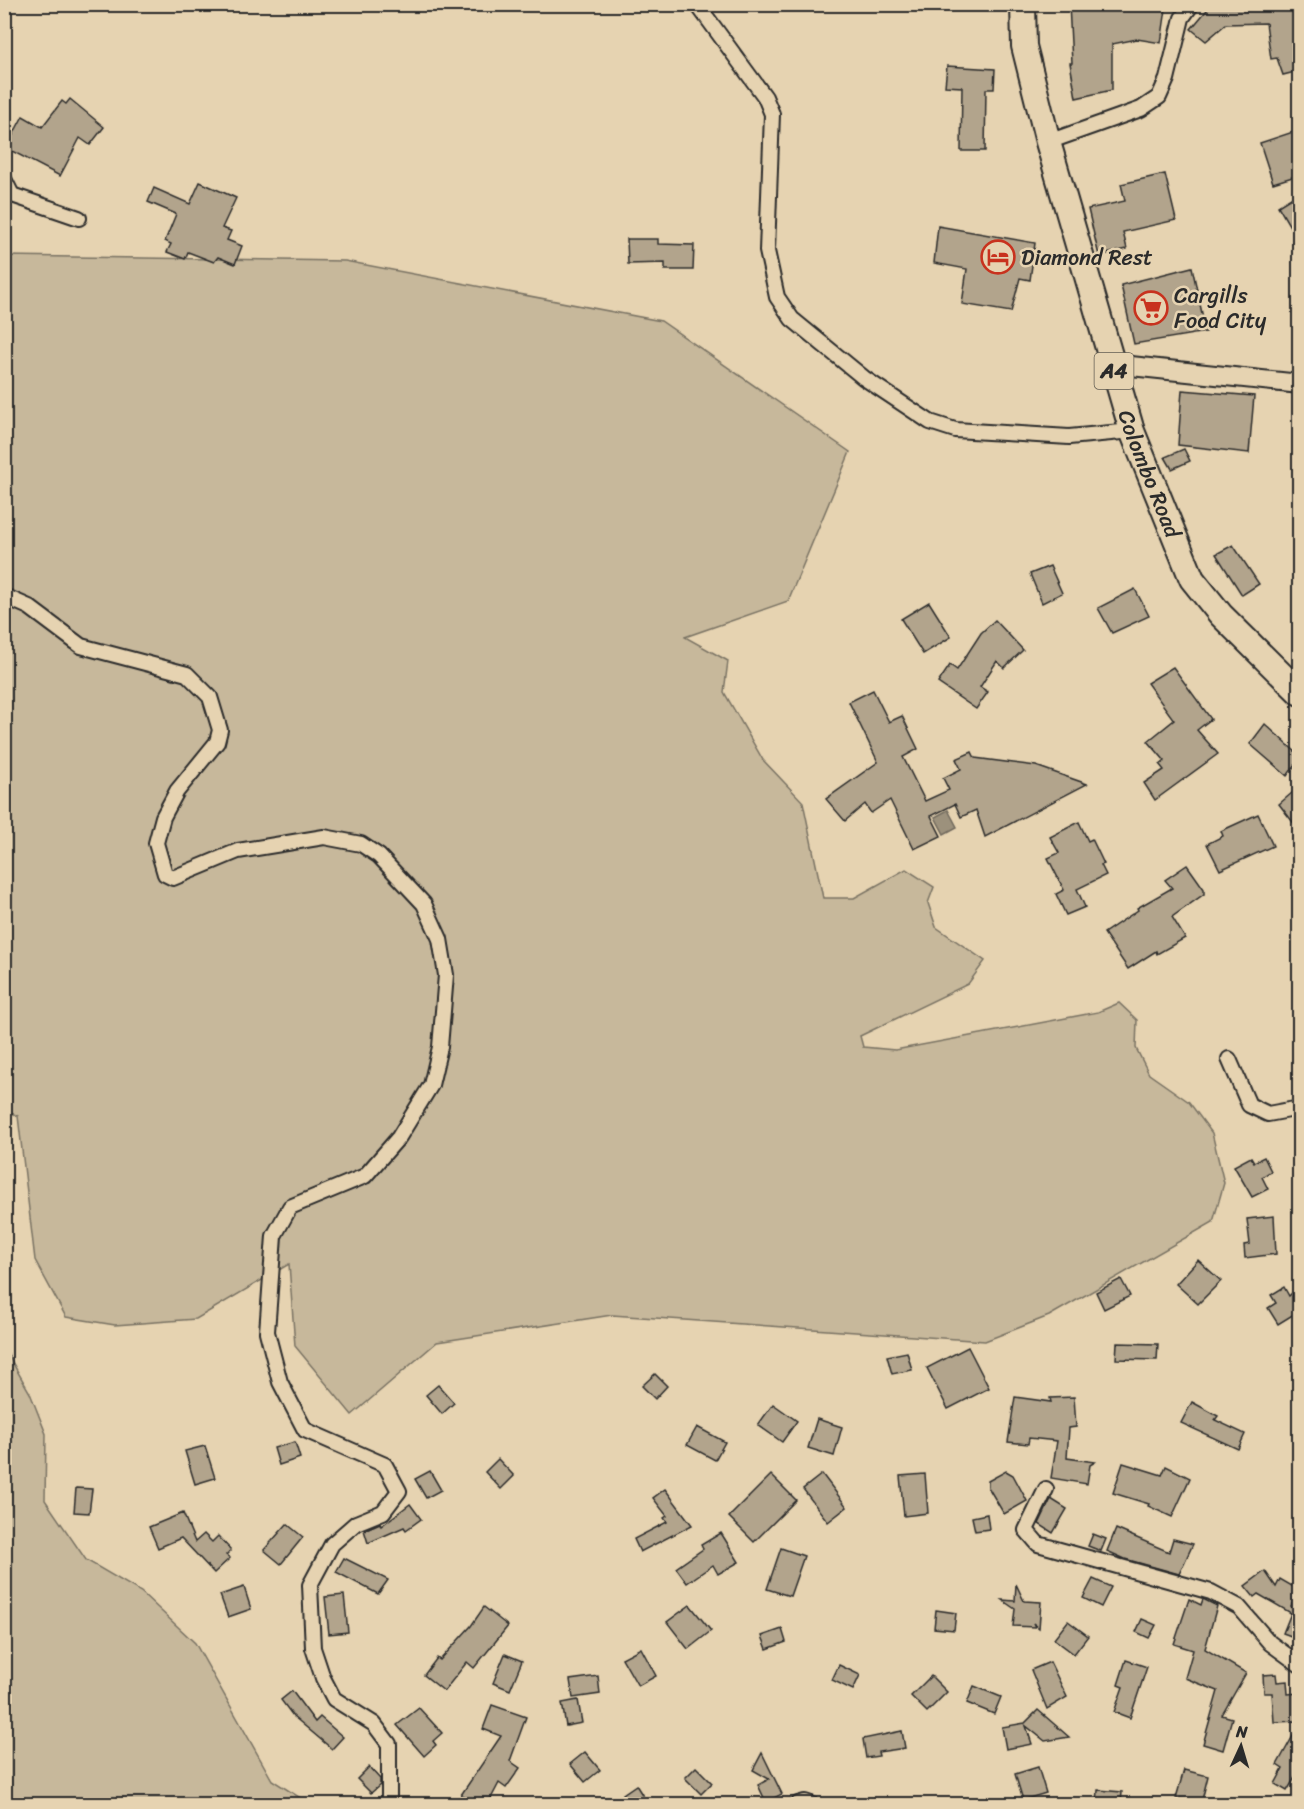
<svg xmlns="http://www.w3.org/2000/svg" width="1304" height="1809" viewBox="0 0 1304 1809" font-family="Sriracha,sans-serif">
  <rect width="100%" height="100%" fill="#e6d3b1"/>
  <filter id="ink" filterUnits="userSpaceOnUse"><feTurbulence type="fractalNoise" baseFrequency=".0167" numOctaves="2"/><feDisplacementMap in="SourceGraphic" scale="12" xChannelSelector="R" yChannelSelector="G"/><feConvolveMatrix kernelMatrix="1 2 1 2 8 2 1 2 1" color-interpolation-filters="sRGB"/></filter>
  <g filter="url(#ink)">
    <g fill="#c7b89b" stroke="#797263" stroke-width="1.5">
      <polygon points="5,256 345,261 661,321 850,452 788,601 685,637 728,661 724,692 763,760 803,802 823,898 854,898 906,869 934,887 928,903 936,927 985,961 968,984 860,1036 863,1047 895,1050 1098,1012 1119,1003 1137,1020 1136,1048 1149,1074 1189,1102 1212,1133 1224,1183 1213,1222 1049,1316 985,1341 612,1315 437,1342 352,1415 295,1346 289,1264 196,1319 115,1325 66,1317 35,1260 18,1116 5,1110"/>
      <polygon points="4,1348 30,1393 46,1434 45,1500 86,1560 141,1592 195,1643 272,1780 310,1804 5,1804"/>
    </g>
    <polygon fill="#9c917c" stroke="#6f685c" stroke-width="1.5" points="948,810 957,827 944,834 935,817"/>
    <g fill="#b2a48c" stroke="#2b2b2b" stroke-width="1.5">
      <polygon points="1069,4 1131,4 1166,9 1161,43 1137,39 1112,44 1112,90 1076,98 1070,63 1072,63"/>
      <polygon points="1212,4 1299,4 1299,71 1283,75 1277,58 1271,59 1266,23 1226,24 1206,41 1191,29"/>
      <polygon points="947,66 995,69 994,89 986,89 985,151 961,151 962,87 945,86"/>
      <polygon points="70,99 104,127 90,145 80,138 60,176 6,148 23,116 42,127 62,101 66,104"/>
      <polygon points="1299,130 1299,175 1273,183 1260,143"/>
      <polygon points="1165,174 1176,220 1123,232 1127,249 1099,256 1088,209 1125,201 1121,184"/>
      <polygon points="200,182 236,198 222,228 231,231 227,240 242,246 235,264 218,257 214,262 188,252 185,259 167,252 171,244 165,241 176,214 148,202 154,188 190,204"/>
      <polygon points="1299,193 1299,242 1278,206"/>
      <polygon points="938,226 1035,243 1030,280 1020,278 1011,312 962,304 967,269 934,263"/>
      <polygon points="627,239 658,239 658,244 694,245 693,270 665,270 665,263 628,264"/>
      <polygon points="1192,267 1206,332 1134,344 1121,285"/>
      <polygon points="1182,390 1254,396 1249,453 1178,445"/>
      <polygon points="1184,449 1190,461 1172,469 1165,457"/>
      <polygon points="1233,545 1259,584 1242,595 1216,554"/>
      <polygon points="1050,566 1062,593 1042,603 1030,574"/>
      <polygon points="1135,589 1149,616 1112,633 1098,608"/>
      <polygon points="929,602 951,637 923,654 901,619"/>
      <polygon points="995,620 1023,650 1004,668 997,661 980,687 988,692 976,709 938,683 950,665 957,670 981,633"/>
      <polygon points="1173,667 1211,719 1197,730 1218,754 1155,800 1144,783 1164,770 1160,765 1165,761 1148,741 1174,720 1147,683"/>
      <polygon points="873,690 889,722 902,716 918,749 903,757 925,801 949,790 943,778 961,769 956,759 972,752 975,758 1036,766 1087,784 985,837 976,810 961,817 955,804 931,816 941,836 914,849 890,800 871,813 865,804 845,821 826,799 878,762 849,702"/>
      <polygon points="1265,724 1299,755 1299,760 1287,776 1250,744"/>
      <polygon points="1299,787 1299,830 1279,804"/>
      <polygon points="1258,814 1273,846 1220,870 1207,844 1223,836 1221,831"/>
      <polygon points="1079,822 1088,841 1092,839 1104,864 1101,865 1106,875 1077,889 1085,907 1066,915 1056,894 1064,890 1048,858 1059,853 1050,837"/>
      <polygon points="1187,865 1204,889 1204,894 1172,917 1185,938 1157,954 1156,951 1128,969 1104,933 1138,910 1137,908 1172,888 1165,880"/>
      <polygon points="1251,1157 1254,1162 1264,1157 1271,1171 1262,1177 1268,1189 1252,1197 1234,1166"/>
      <polygon points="1274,1216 1276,1254 1245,1258 1244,1245 1250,1244 1247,1219"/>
      <polygon points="1198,1260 1221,1281 1198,1304 1176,1284"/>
      <polygon points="1121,1279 1130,1296 1104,1309 1096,1292"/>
      <polygon points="1284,1287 1289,1296 1292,1293 1294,1297 1299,1293 1299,1311 1278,1324 1268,1308 1276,1303 1271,1295"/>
      <polygon points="1117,1343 1158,1344 1157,1360 1116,1359"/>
      <polygon points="968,1347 989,1388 948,1409 927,1368"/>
      <polygon points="907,1352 912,1370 892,1374 887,1356"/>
      <polygon points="655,1374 667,1386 655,1399 642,1386"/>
      <polygon points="438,1385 454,1403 442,1414 426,1395"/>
      <polygon points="1015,1397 1051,1402 1050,1398 1074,1397 1076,1427 1069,1428 1067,1458 1095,1462 1090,1465 1087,1484 1051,1478 1057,1441 1029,1438 1028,1444 1008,1442"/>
      <polygon points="1192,1402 1218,1416 1215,1420 1245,1434 1238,1449 1181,1423"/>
      <polygon points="773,1404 797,1421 782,1442 758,1425"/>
      <polygon points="817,1419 842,1427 834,1456 808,1448"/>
      <polygon points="697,1427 725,1442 715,1460 687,1445"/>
      <polygon points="295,1442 300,1458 279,1465 274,1448"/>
      <polygon points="205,1446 215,1478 195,1484 185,1451"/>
      <polygon points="498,1459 514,1476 501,1489 485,1472"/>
      <polygon points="1123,1463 1162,1475 1166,1466 1190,1478 1172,1517 1148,1506 1149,1504 1113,1493"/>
      <polygon points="430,1471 441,1490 426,1498 415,1479"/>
      <polygon points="1006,1471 1013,1475 1027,1501 1004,1514 988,1487 988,1481"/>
      <polygon points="822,1474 847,1507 828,1522 803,1489"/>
      <polygon points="925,1474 928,1513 904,1516 900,1476"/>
      <polygon points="771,1475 796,1500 754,1542 729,1517"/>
      <polygon points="76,1488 92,1489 89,1513 74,1512"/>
      <polygon points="665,1489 692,1525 640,1552 634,1539 667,1522 664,1518 667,1516 653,1498"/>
      <polygon points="1051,1499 1067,1509 1053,1533 1039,1524"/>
      <polygon points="410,1504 421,1519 406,1530 404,1527 368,1543 364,1530 380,1523 381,1526"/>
      <polygon points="183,1513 195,1542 204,1534 212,1542 218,1536 231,1550 226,1555 230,1558 214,1573 181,1538 158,1548 149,1527"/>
      <polygon points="987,1514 989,1529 975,1531 972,1517"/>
      <polygon points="287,1524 303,1537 281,1564 264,1550"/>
      <polygon points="1116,1529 1169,1552 1173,1539 1193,1544 1179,1574 1125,1559 1107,1551"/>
      <polygon points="721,1533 739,1562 718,1574 713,1565 687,1583 676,1568 703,1549 701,1545"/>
      <polygon points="1093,1534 1106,1539 1101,1551 1088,1546"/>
      <polygon points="781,1548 804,1556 790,1596 767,1589"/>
      <polygon points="344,1558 388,1580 378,1594 336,1572"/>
      <polygon points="1265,1571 1276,1587 1280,1579 1299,1590 1291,1606 1293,1609 1299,1594 1299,1639 1283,1633 1291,1613 1258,1594 1254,1597 1245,1586"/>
      <polygon points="1093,1579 1111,1587 1101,1607 1083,1598"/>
      <polygon points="1016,1584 1024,1601 1041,1602 1039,1628 1033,1623 1035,1627 1013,1626 1015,1609 1002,1600 1015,1601"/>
      <polygon points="244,1587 251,1609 228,1617 220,1595"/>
      <polygon points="344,1595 348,1632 329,1634 325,1597"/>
      <polygon points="1189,1599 1201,1605 1203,1599 1217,1606 1205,1649 1246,1673 1222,1715 1232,1718 1223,1750 1203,1744 1218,1691 1185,1678 1193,1650 1174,1644"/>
      <polygon points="690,1605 711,1631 688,1649 667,1622"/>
      <polygon points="484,1607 508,1626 474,1668 467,1662 444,1691 424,1675 437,1658 440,1660 471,1626"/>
      <polygon points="936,1610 956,1613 954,1630 934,1628"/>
      <polygon points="1142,1619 1156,1625 1149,1638 1136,1632"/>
      <polygon points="1068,1621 1088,1636 1074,1654 1054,1639"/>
      <polygon points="782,1629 786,1642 767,1649 762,1636"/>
      <polygon points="641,1648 656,1676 638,1686 622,1658"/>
      <polygon points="505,1654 522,1661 510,1690 493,1683"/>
      <polygon points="1126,1660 1147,1667 1130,1718 1114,1712 1123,1687 1118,1685"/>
      <polygon points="1050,1662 1067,1697 1047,1709 1031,1670"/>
      <polygon points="839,1665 860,1675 853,1690 832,1680"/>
      <polygon points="1276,1674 1277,1682 1287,1681 1288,1694 1299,1693 1299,1721 1274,1722 1272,1693 1264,1693 1263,1675"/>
      <polygon points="598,1676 600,1694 573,1698 570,1680"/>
      <polygon points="931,1676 947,1692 927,1712 911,1696"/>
      <polygon points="974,1686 1001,1697 994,1714 967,1703"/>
      <polygon points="292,1691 315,1722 320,1717 343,1737 332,1749 293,1716 281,1700"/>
      <polygon points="578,1700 582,1723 566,1726 562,1703"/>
      <polygon points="492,1705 526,1717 510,1761 520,1768 506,1788 499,1783 488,1804 467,1804 470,1799 461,1795 501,1736 483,1729"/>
      <polygon points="419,1708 442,1733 433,1741 436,1745 424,1756 397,1725"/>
      <polygon points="1038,1710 1069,1737 1045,1741 1026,1726 1032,1744 1006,1749 1002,1727 1025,1723"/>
      <polygon points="1299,1725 1299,1777 1296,1776 1287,1791 1275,1784 1283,1769 1277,1765"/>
      <polygon points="902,1731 905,1748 878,1752 879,1756 866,1758 863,1739"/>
      <polygon points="585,1752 600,1770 585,1782 570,1764"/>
      <polygon points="762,1753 782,1794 766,1802 758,1785 769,1779 753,1770"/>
      <polygon points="369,1767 380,1779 380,1785 371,1793 357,1779"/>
      <polygon points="696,1767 712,1783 701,1794 685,1778"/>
      <polygon points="1038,1767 1046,1793 1023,1800 1015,1774"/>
      <polygon points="1184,1770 1208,1776 1201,1804 1176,1798"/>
      <polygon points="636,1785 648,1804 630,1804 623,1794"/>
      <polygon points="1098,1790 1122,1792 1121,1804 1097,1804"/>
    </g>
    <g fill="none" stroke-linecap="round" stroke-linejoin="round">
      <defs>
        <g id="minor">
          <polyline points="697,4 765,97 772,114 767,251 777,297 792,319 864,378 930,422 955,430 1069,437 1132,431"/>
          <polyline points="1048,142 1141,109 1159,97 1167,79 1182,18 1192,4"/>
          <polyline points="4,179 12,195 79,218"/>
          <polyline points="4,596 29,607 81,646 187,674 210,697 220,730 217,742 177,791 163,817 156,843 165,874 173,878 238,851 324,837 361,844 379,856 424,904 440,939 446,975 440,1047 431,1085 399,1137 365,1176 290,1207 274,1236 267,1332 280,1382 305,1430 385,1465 399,1491 383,1512 356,1523 332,1544 310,1585 313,1648 323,1678 334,1699 374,1724 389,1744 389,1804"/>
          <polyline points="1229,1059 1249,1105 1268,1114 1300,1108"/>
          <polyline points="1046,1489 1026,1530 1038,1544 1211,1592 1239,1607 1270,1643 1300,1665"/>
          <polyline points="798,1804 805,1802 811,1804"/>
        </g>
        <polyline id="tertiary" points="1112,364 1300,384"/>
        <g id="trunk">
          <path id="s1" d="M1023 4 1024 46 1048 142 1132 431 1192 579 1221 615 1300 693"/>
        </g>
      </defs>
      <use href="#minor" stroke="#2b2b2b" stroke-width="18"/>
      <use href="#tertiary" stroke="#2b2b2b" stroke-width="22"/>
      <use href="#trunk" stroke="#2b2b2b" stroke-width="28"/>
      <use href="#minor" stroke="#e6d3b1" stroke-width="14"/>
      <use href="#tertiary" stroke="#e6d3b1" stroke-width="18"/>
      <use href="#trunk" stroke="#e6d3b1" stroke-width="24"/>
    </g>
  </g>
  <defs>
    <symbol id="hotel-ring" viewBox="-11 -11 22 22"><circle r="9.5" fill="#e6d3b1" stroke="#c8321e" stroke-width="1.5"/><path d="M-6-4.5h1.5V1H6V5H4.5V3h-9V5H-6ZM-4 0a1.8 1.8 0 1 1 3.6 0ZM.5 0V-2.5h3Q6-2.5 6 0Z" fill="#c8321e"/></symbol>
    <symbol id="supermarket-ring" viewBox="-11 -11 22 22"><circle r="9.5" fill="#e6d3b1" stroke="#c8321e" stroke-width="1.5"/><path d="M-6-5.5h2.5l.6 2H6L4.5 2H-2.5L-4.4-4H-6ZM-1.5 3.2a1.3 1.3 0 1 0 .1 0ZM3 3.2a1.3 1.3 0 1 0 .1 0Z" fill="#c8321e"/></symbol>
  </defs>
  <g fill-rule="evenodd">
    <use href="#hotel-ring" x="979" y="238" width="38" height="38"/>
    <use href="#supermarket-ring" x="1132" y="289" width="38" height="38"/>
  </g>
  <g text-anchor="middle" stroke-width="5" stroke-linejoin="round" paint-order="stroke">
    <rect fill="#e6d3b1" stroke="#635d53" stroke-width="1.5" x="1094.5" y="353" width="39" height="36" rx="4.5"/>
    <g font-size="21" font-weight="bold" fill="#2b2b2b">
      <text x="1114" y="378">A4</text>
    </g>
    <g font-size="22" fill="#2b2b2b" stroke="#e6d3b1" text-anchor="start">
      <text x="1021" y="265">Diamond Rest</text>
      <text x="1174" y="303">Cargills<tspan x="1174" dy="25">Food City</tspan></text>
    </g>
    <g font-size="22" fill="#2b2b2b" stroke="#e6d3b1">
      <text dy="8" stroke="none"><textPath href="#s1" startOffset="488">Colombo Road</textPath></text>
    </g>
  </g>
  <rect width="1304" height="1809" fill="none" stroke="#e6d3b1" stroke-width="24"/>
  <rect x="12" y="12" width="1280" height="1785" fill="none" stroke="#2b2b2b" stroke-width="2" filter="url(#ink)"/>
  <g transform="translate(1241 1746) rotate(4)" stroke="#e6d3b1" stroke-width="4.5" paint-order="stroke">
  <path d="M0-4.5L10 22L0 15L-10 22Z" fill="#2b2b2b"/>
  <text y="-9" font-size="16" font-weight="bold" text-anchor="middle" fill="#2b2b2b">N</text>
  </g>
</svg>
